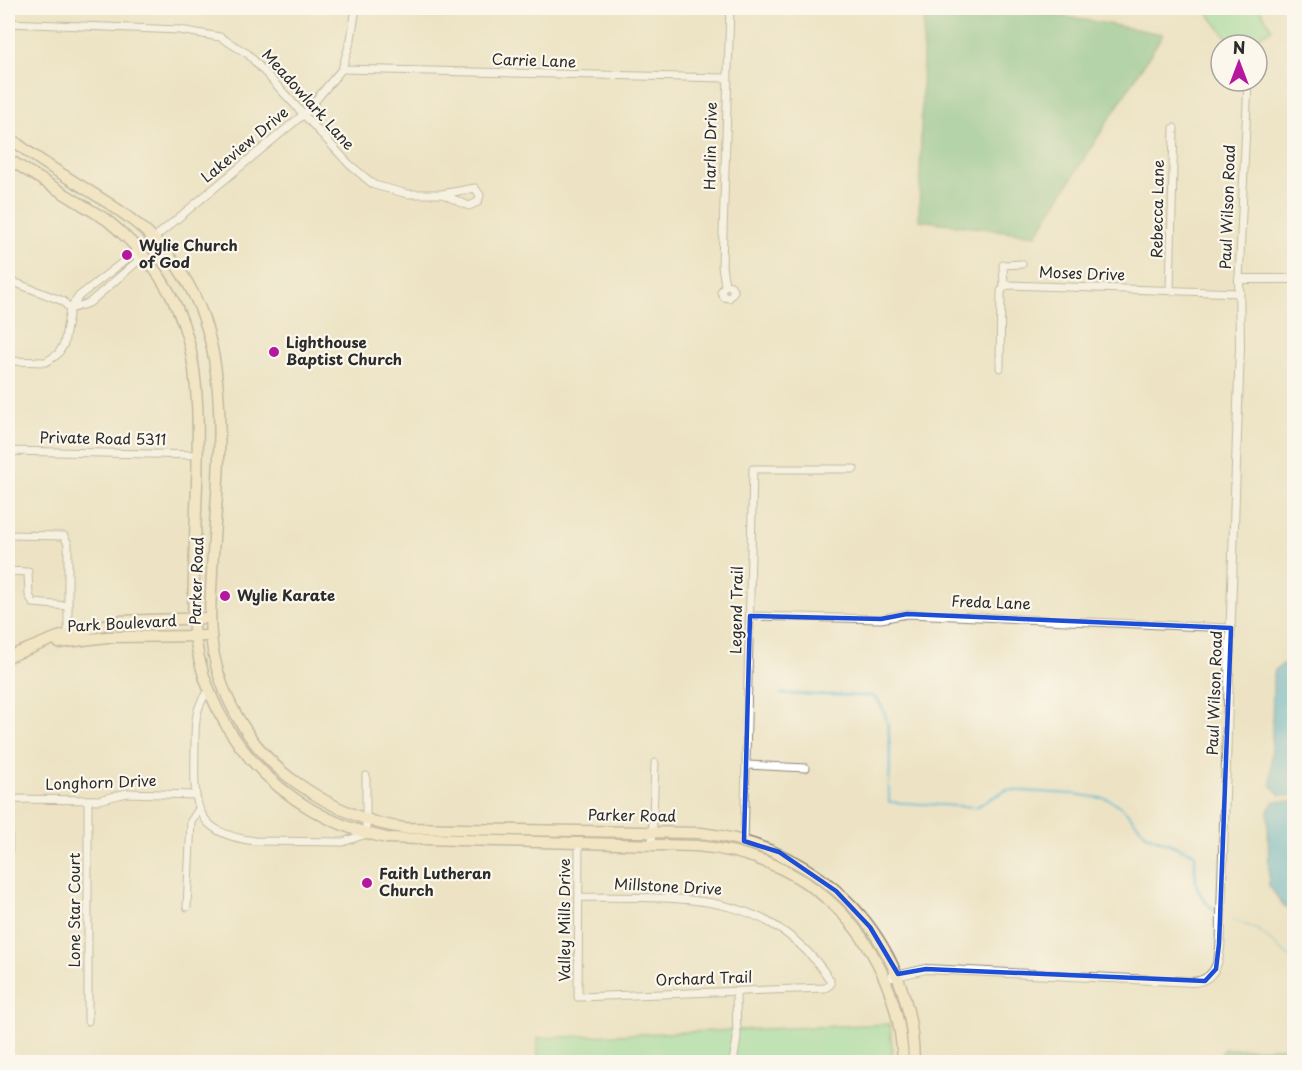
<svg xmlns="http://www.w3.org/2000/svg" width="1302" height="1070" viewBox="0 0 1302 1070" font-family="'Playpen Sans',sans-serif">
  <rect width="100%" height="100%" fill="#fbf7ec"/>
  <filter id="ink" filterUnits="userSpaceOnUse"><feTurbulence type="fractalNoise" baseFrequency=".0167" numOctaves="2"/><feDisplacementMap in="SourceGraphic" scale="12" xChannelSelector="R" yChannelSelector="G"/><feConvolveMatrix kernelMatrix="1 2 1 2 8 2 1 2 1" color-interpolation-filters="sRGB"/></filter>
  <filter id="wash" filterUnits="userSpaceOnUse"><feTurbulence type="fractalNoise" baseFrequency=".008" numOctaves="4" result="noise"/><feDisplacementMap in="SourceGraphic" scale="24" xChannelSelector="R" yChannelSelector="G"/><feGaussianBlur stdDeviation="1.35" result="paint"/><feColorMatrix in="noise" values="0 0 0 0 0 0 0 0 0 0 0 0 0 0 0 0 0 1.4 0 .05"/><feComposite in="paint" operator="in"/></filter>
  <g filter="url(#wash)">
    <rect width="100%" height="100%" fill="#ede3c4"/>
    <g fill="#8ddf9f" stroke="#5c8565" stroke-width="1.5">
      <polygon points="1204,8 1259,8 1272,29 1244,45 1233,45"/>
      <polygon points="890,1024 893,1062 538,1062 538,1038"/>
    </g>
    <g fill="#72be86" stroke="#4e7458" stroke-width="1.5">
      <polygon points="924,8 1018,8 1163,34 1036,235 919,220"/>
      <polygon points="1294,1048 1294,1062 1215,1062 1224,1049"/>
    </g>
    <g fill="#54b4d3" stroke="#40707f" stroke-width="1.5">
      <polygon points="1283,664 1294,665 1294,796 1280,795 1271,785 1273,680 1275,670"/>
      <polygon points="1274,801 1294,801 1294,915 1284,906 1269,886 1268,811"/>
    </g>
    <g fill="none" stroke-linecap="round" stroke-linejoin="round">
      <g stroke="#54b4d3" stroke-width="1.5">
        <path d="M781 694 873 696C897 713 888 774 889 802L976 807 1006 790 1073 794 1108 799 1122 807 1147 835 1195 854C1195 877 1193 893 1214 910"/>
        <polyline points="1232,919 1260,931 1294,961"/>
      </g>
    </g>
  </g>
  <g filter="url(#ink)">
    <g fill="none" stroke-linecap="round" stroke-linejoin="round">
      <defs>
        <g id="minor">
          <polyline points="8,23 180,30 220,37 248,54 349,164 374,185 408,194 442,194 475,188 480,195 478,202 469,206 442,194"/>
          <polyline points="342,69 726,78"/>
          <polyline points="1239,279 1248,81"/>
          <polyline points="8,280 63,301 70,309"/>
          <polyline points="725,285 731,286 734,291 729,298 724,297 721,292 725,285 722,266 730,8"/>
          <polyline points="1004,286 1003,265 1022,264"/>
          <polyline points="1170,290 1174,128"/>
          <polyline points="70,309 89,303 138,261 136,250"/>
          <polyline points="8,361 46,362 58,354 64,344 70,309 79,296 154,238 304,114 342,69 351,39 356,8"/>
          <polyline points="1000,368 1001,291 1007,285 1240,293"/>
          <polyline points="8,451 198,455"/>
          <polyline points="8,535 64,536 68,544 68,634"/>
          <polyline points="8,571 28,572 29,595 33,603 68,606"/>
          <polyline points="750,616 881,619 907,614 1231,628"/>
          <path d="M208 691C194 708 195 727 195 748 194 802 191 833 255 841L343 842 366 834V776"/>
          <polyline points="747,765 806,768"/>
          <path d="M579 843 578 997 825 988 830 985V980C768 886 676 899 579 897"/>
          <polyline points="744,844 753,469 854,469"/>
          <polyline points="652,845 655,763"/>
          <polyline points="187,907 191,821 199,809"/>
          <polyline points="8,932 9,799 99,800 127,793 194,795"/>
          <polyline points="88,1021 88,800"/>
          <polyline points="733,1062 737,1039 736,992"/>
        </g>
        <path id="tertiary" d="M892 977 926 969 1193 982C1226 980 1220 938 1221 913L1240 346 1239 279H1294"/>
        <g id="secondary">
          <path d="M8 136C74 192 152 209 194 295 234 375 216 485 212 572 211 593 209 614 211 635 216 692 250 751 297 783 330 806 364 823 404 828L701 833C823 847 912 938 914 1062"/>
          <path d="M8 159 107 220C200 297 200 373 197 485 195 529 194 573 193 618 200 727 279 816 386 838L696 846C815 855 898 945 903 1062"/>
          <polyline points="59,643 107,637 211,636"/>
          <polyline points="8,657 58,637 119,621 210,618"/>
        </g>
      </defs>
      <use href="#minor" stroke="#8c8778" stroke-width="9"/>
      <use href="#tertiary" stroke="#8c8778" stroke-width="10"/>
      <use href="#secondary" stroke="#8c8778" stroke-width="13"/>
      <use href="#minor" stroke="#fff" stroke-width="7"/>
      <use href="#tertiary" stroke="#fff" stroke-width="8"/>
      <use href="#secondary" stroke="#f9e7c3" stroke-width="10"/>
    </g>
  </g>
  <path d="M0 0H1302V1070H0ZM907 614 1231 628 1219 944 1216 969 1205 981 926 969 898 974 870 927 836 891 779 852 744 841 750 616 881 619Z" fill="#ede3c4" fill-opacity=".55" fill-rule="evenodd"/>
  <path fill="none" stroke="#1d4ed8" stroke-width="4.5" stroke-linejoin="round" d="M907 614 1231 628 1219 944 1216 969 1205 981 926 969 898 974 870 927 836 891 779 852 744 841 750 616 881 619Z"/>
  <g fill="#b5179e" stroke="#fbf7ec" stroke-width="2">
    <circle cx="127" cy="255" r="6"/>
    <circle cx="274" cy="352" r="6"/>
    <circle cx="225" cy="596" r="6"/>
    <circle cx="367" cy="883" r="6"/>
  </g>
  <g text-anchor="middle" stroke-width="4.5" stroke-linejoin="round" paint-order="stroke">
    <g font-size="15" fill="#2b2b2b" stroke="#fbf7ec">
      <text transform="translate(534 61) rotate(2)" y="5">Carrie Lane</text>
      <text transform="translate(308 100) rotate(48)" y="5">Meadowlark Lane</text>
      <text transform="translate(245 145) rotate(-40)" y="5">Lakeview Drive</text>
      <text transform="translate(711 146) rotate(-89)" y="5">Harlin Drive</text>
      <text transform="translate(1228 207) rotate(-88)" y="5">Paul Wilson Road</text>
      <text transform="translate(1158 209) rotate(-89)" y="5">Rebecca Lane</text>
      <text transform="translate(1082 274) rotate(2)" y="5">Moses Drive</text>
      <text transform="translate(103 439) rotate(1)" y="5">Private Road 5311</text>
      <text transform="translate(197 581) rotate(-88)" y="5">Parker Road</text>
      <text transform="translate(991 603) rotate(2)" y="5">Freda Lane</text>
      <text transform="translate(737 610) rotate(-89)" y="5">Legend Trail</text>
      <text transform="translate(122 624) rotate(-3)" y="5">Park Boulevard</text>
      <text transform="translate(1215 693) rotate(-88)" y="5">Paul Wilson Road</text>
      <text transform="translate(101 783) rotate(-2)" y="5">Longhorn Drive</text>
      <text transform="translate(632 816) rotate(1)" y="5">Parker Road</text>
      <text transform="translate(668 887) rotate(3)" y="5">Millstone Drive</text>
      <text transform="translate(75 910) rotate(-90)" y="5">Lone Star Court</text>
      <text transform="translate(565 920) rotate(-90)" y="5">Valley Mills Drive</text>
      <text transform="translate(704 979) rotate(-2)" y="5">Orchard Trail</text>
    </g>
    <g font-size="15" font-weight="bold" fill="#2b2b2b" stroke="#fbf7ec" text-anchor="start">
      <text x="139" y="251">Wylie Church<tspan x="139" dy="17">of God</tspan></text>
      <text x="286" y="348">Lighthouse<tspan x="286" dy="17">Baptist Church</tspan></text>
      <text x="237" y="601">Wylie Karate</text>
      <text x="379" y="879">Faith Lutheran<tspan x="379" dy="17">Church</tspan></text>
    </g>
  </g>
  <rect width="1302" height="1070" fill="none" stroke="#fbf7ec" stroke-width="30"/>
  <g transform="translate(1239 63)"><circle r="28" fill="#fbf7ec" stroke="#a8a59f" stroke-width="1.5"/>
  <path d="M0-4.5L10 22L0 15L-10 22Z" fill="#b5179e"/>
  <text y="-9" font-size="16" font-weight="bold" text-anchor="middle" fill="#2b2b2b">N</text>
  </g>
</svg>
